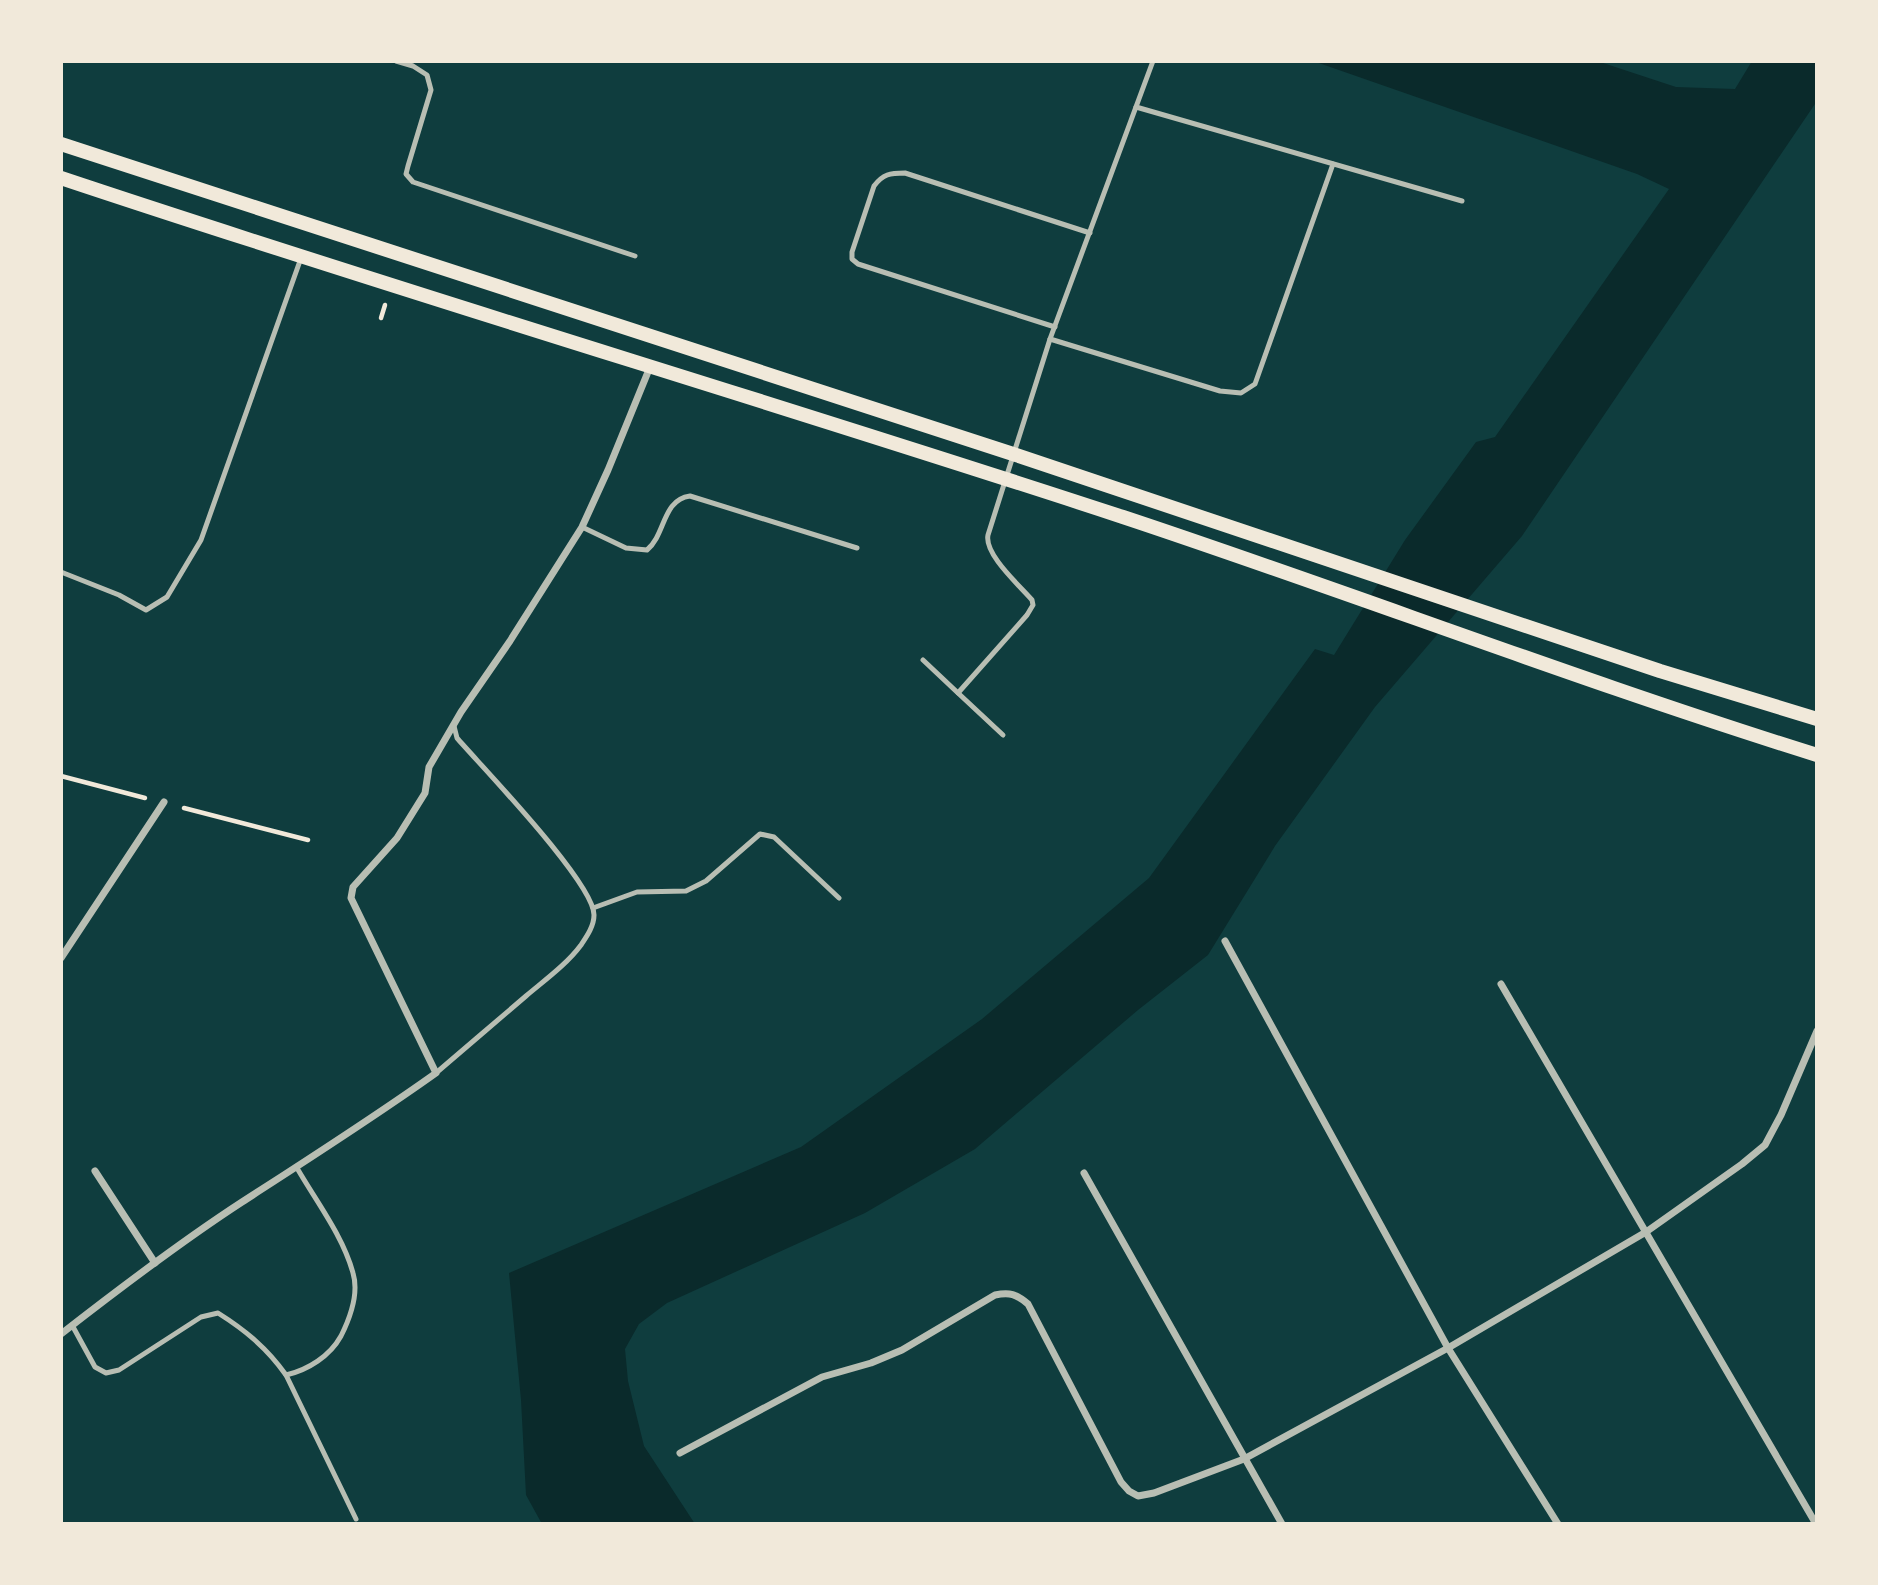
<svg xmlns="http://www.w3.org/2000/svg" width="1878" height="1585" viewBox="0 0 1878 1585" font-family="Inter,sans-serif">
  <rect width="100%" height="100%" fill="#0f3d3e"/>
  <polygon fill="#0a2a2b" points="1313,61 1597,61 1676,87 1735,89 1752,61 1817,61 1817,101 1522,536 1375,707 1275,846 1208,955 1138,1010 975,1149 865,1213 667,1303 639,1324 625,1349 628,1381 644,1446 695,1524 542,1524 526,1495 521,1400 509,1273 801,1147 982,1019 1149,878 1315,649 1334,655 1405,540 1476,442 1495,437 1669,189 1637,174"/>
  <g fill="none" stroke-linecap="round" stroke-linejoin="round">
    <g stroke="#f1e9da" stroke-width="4.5">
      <polyline points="381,318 385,305"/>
      <polyline points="61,776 145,798"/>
      <polyline points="184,808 308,840"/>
    </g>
    <g stroke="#b8beb3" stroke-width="5">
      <polyline points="396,61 413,66 427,75 431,90 408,166 406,174 413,182 635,256"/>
      <polyline points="1136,107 1462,201"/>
      <path d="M1055 327 858 264 852 259V252L874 186C883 174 890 173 905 173L1090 233"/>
      <polyline points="1050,339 1220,391 1241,393 1255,384 1333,164"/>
      <path d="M582 527 626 548 647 550C666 534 662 500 690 496L857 548"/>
      <polyline points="61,572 119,595 146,610 167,597 201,540 301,258"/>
      <path d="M923 660 958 693 1027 615 1033 605 1032 600C1019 585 984 554 988 535L1050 339 1153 61"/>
      <polyline points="958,693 1003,735"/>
      <polyline points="593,908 637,892 686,891 706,881 760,834 774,837 839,898"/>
      <path d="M436 1073C466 1047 496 1022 526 996 545 980 567 964 581 945 587 936 594 926 594 915 594 883 483 768 457 738L454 726"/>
      <path d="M72 1325 95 1367 106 1373 119 1370 201 1317 218 1313C245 1330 267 1348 286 1375 308 1370 330 1356 341 1336 350 1318 359 1293 353 1273 343 1236 316 1201 297 1168"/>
      <polyline points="286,1375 356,1519"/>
    </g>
    <g stroke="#b8beb3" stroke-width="7">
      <polyline points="1225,941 1448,1348 1558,1524"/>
      <polyline points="61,958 164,802"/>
      <polyline points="1501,984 1816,1524"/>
      <polyline points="95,1171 155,1263"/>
      <polyline points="1084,1173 1282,1524"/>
      <path d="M61 1334C120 1288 179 1243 242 1202 307 1160 373 1118 436 1073L351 898 353 887 397 838 425 793 429 767 461 712 510 641 582 527 608 470 650 367"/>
      <path d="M680 1453 822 1377 871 1363 902 1350 995 1295C1010 1292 1016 1294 1028 1304L1121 1482 1129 1491 1138 1496 1154 1493 1244 1459 1448 1348 1646 1232 1742 1164 1765 1145 1781 1115 1817 1031"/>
    </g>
    <g stroke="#f1e9da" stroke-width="14">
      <polyline points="61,144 1013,454 1660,671 1817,719"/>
      <path d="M61 178C414 296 770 401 1123 517 1355 594 1583 682 1817 755"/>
    </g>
  </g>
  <rect width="1878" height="1585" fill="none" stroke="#f1e9da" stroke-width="126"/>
</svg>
